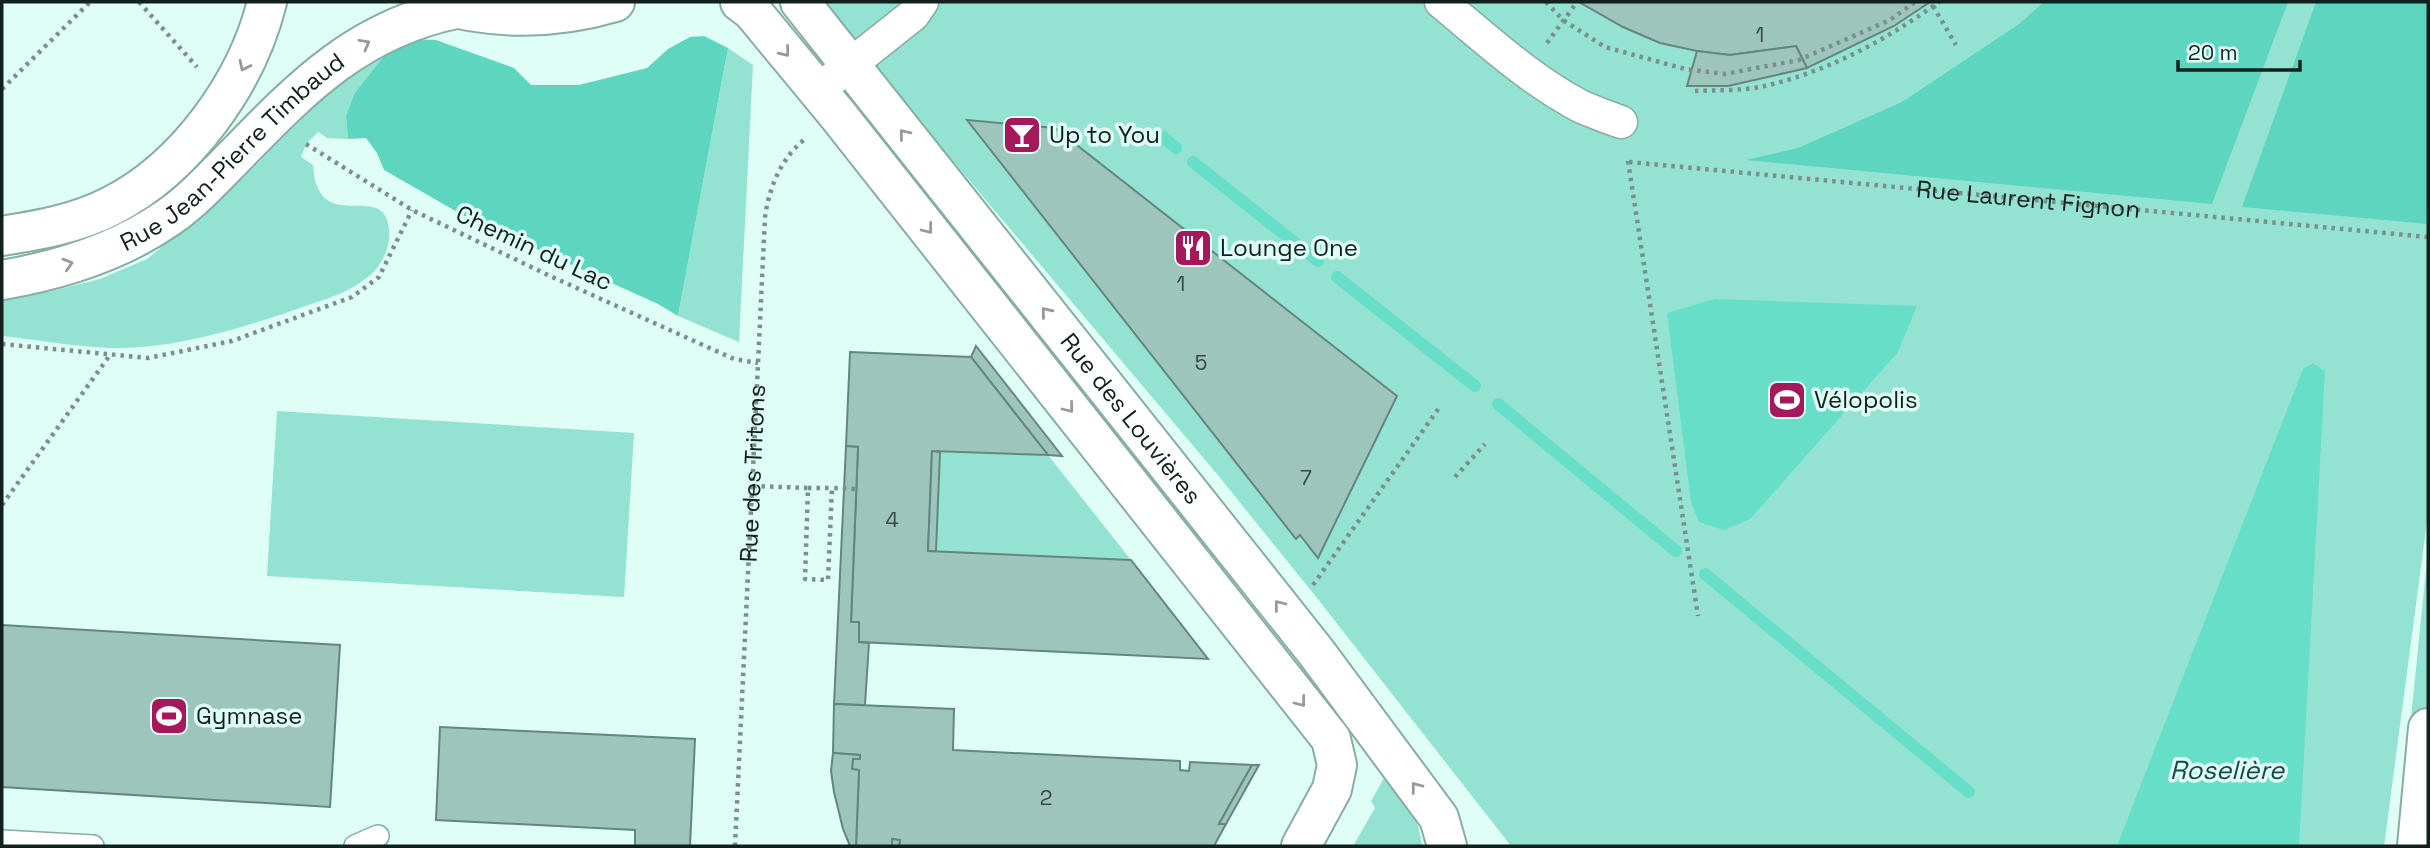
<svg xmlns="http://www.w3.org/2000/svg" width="2430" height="848" viewBox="0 0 2430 848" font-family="'Space Grotesk',sans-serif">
  <rect width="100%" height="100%" fill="#defef6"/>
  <g fill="#94e2d1">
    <polygon points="817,2 2428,2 2428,514 2384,846 1511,846 1317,598 1217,474 871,64 833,11 825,16"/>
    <path d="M396 41 346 116 348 139 327 138 318 132 306 144 301 157 313 165C314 172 314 180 317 186 333 227 385 183 389 230 391 247 381 267 368 277 349 293 323 300 300 308 239 329 173 350 108 348 73 346 37 340 2 336V295L48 292 100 279 147 259 195 220 260 161 301 114 325 83Z"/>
    <polygon points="728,48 753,65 739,342 678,316"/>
    <polygon points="277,411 634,433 624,597 267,576"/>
    <polygon points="940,452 1048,455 1131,560 936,551"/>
    <polygon points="2428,550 2428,846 2398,846"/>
    <path d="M1387 773C1406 793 1419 819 1422 846H1353L1375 808 1371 801Z"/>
  </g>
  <g fill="#5ed6bf">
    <polygon points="2044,2 2288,2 2212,204 1746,160 1798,148 1902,102 2019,24"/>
    <polygon points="2316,2 2428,2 2428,224 2242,207"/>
    <polygon points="704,36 728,48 678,316 658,304 466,217 384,170 377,153 366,138 348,139 346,116 355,93 396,41 410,39 436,40 514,68 531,85 579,85 647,68 668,49 690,37"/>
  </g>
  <g fill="#67dec7">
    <polygon points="1715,299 1917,306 1898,352 1750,519 1724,530 1699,522 1691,502 1667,313"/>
    <polygon points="2313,363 2325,371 2299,846 2117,846 2303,369"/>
  </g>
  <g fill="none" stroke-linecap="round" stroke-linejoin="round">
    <g stroke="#67dec7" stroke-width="12">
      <polyline points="1163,137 1176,148"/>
      <polyline points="1193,162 1318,261"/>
      <polyline points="1337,277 1475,386"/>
      <polyline points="1498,404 1676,551"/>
      <polyline points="1705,574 1969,792"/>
    </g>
  </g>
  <g fill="#9ec5bb" stroke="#63877e" stroke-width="2">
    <polygon points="1579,2 1930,2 1894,26 1807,68 1796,46 1730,55 1697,51 1660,43 1623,27"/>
    <polygon points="1796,46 1807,68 1728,86 1687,86 1697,51 1730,55"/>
    <polygon points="967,120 1055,128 1397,396 1318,558 1300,535 1296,539"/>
    <polygon points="976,346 1062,456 1048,455 971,357"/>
    <polygon points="850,352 971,357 1048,455 932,451 928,551 1131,560 1208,659 859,642 859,622 851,622 858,447 846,446"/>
    <polygon points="846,446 858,447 851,622 859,622 859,642 869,643 865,705 834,704"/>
    <polygon points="932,451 940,452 936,551 928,551"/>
    <polygon points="2,625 340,645 330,807 2,787"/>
    <polygon points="834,704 954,709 953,750 1180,761 1180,770 1189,771 1190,762 1252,765 1219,824 1226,824 1214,846 899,846 900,840 892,839 892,846 856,846 859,770 852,769 853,759 860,759 860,755 833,753"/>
    <polygon points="440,727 695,739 690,846 635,846 635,830 436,820"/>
    <polygon points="833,753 860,755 860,759 853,759 852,769 859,770 856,846 865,846 850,846 843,829 834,792 831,771"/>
    <polygon points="1252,765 1259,765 1226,824 1219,824"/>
    <polygon points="892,839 900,840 899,846 892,846"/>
  </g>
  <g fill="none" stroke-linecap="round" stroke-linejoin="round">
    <defs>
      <g id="service">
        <polyline points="2,841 93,846"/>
        <polyline points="355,846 378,836"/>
      </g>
      <g id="pedestrian">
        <path d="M1441 2C1486 39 1529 79 1580 106 1593 112 1607 117 1621 122"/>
        <polyline points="831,80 913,15 922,2"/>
      </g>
      <g id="minor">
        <polyline points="740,2 752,11 837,114 1331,739 1337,765 1332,789 1301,846"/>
        <path id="s3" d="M800 2 1316 652 1439 818 1447 846"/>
        <polyline points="2417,846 2428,728"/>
      </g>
      <g id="secondary">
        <path d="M431 2C491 20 554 20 615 2"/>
        <path d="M2 236C39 230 76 224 111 206 186 168 247 83 267 2"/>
        <path id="s4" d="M2 280C61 270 119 252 169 217 195 199 217 174 239 152 304 85 361 28 456 9"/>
      </g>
    </defs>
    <use href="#service" stroke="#88ada4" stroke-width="24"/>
    <use href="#pedestrian" stroke="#88ada4" stroke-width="35"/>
    <use href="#minor" stroke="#88ada4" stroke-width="42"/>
    <use href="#secondary" stroke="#88ada4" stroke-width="42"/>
    <g stroke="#79908b" stroke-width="4.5" stroke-dasharray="3.5 5" stroke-linecap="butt">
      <polyline points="139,2 197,67"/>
      <polyline points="1546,2 1563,20 1605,47 1685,69 1725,74 1799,60 1890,20 1915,2"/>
      <polyline points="1933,6 1956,45"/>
      <polyline points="1547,43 1577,2"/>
      <polyline points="2,89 90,2"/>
      <path d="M1695 91C1717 90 1743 91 1765 86 1829 71 1886 40 1939 2"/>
      <polyline points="306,144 412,210 548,275 734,359 758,363"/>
      <polyline points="1628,161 1698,616"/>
      <path id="s1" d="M1629 162 2428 237"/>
      <polyline points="2,344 148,358 232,341 352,297 379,277 412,210"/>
      <polyline points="1455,477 1485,444"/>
      <polyline points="753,486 808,488 805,579 828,580 832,488 856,489"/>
      <polyline points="808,488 832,488"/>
      <polyline points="2,505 110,355"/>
      <polyline points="1313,585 1439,408"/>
      <path id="s2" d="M735 846 765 217C769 188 781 158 805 139"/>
    </g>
    <use href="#service" stroke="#fff" stroke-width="21"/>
    <use href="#pedestrian" stroke="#fff" stroke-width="32"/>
    <use href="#minor" stroke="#fff" stroke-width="38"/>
    <use href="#secondary" stroke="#fff" stroke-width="38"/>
  </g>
  <defs><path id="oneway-chevron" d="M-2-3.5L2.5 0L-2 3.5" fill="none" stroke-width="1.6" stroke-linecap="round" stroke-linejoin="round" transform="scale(1.75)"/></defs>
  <g stroke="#949b9a">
    <use href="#oneway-chevron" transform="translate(365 44) rotate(-29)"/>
    <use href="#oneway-chevron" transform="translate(785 52) rotate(51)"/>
    <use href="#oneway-chevron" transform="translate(244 66) rotate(116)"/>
    <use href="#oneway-chevron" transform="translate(904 134) rotate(-129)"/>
    <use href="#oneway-chevron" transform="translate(928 229) rotate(52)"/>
    <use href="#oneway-chevron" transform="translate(68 264) rotate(-16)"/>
    <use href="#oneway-chevron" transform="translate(1046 312) rotate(-129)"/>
    <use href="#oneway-chevron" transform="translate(1069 408) rotate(52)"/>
    <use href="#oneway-chevron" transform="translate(1279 605) rotate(-128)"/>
    <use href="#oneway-chevron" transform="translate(1301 702) rotate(52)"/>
    <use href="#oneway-chevron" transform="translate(1416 787) rotate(-127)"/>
  </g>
  <defs>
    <symbol id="bar-square" viewBox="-11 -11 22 22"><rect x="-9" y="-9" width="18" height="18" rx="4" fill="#a5185b" stroke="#defef6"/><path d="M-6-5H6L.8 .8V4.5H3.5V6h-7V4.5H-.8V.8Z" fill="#fff"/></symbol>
    <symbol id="restaurant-square" viewBox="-11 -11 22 22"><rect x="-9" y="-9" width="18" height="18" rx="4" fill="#a5185b" stroke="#defef6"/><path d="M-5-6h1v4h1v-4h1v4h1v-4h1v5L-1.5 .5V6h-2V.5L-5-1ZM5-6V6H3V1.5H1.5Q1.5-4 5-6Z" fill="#fff"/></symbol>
    <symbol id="stadium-square" viewBox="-11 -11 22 22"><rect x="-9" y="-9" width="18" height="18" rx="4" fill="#a5185b" stroke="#defef6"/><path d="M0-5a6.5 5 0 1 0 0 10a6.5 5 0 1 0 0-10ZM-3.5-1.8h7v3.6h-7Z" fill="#fff"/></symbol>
  </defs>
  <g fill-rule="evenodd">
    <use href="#bar-square" x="1000" y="113" width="44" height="44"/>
    <use href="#restaurant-square" x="1171" y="226" width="44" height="44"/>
    <use href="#stadium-square" x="1765" y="378" width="44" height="44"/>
    <use href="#stadium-square" x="147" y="694" width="44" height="44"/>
  </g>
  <g text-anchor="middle" stroke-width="7" stroke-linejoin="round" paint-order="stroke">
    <g font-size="21" fill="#354a45">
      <text x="1760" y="42">1</text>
      <text x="1181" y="291">1</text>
      <text x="1201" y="370">5</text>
      <text x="1306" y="485">7</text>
      <text x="892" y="527">4</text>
      <text x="1046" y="805">2</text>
    </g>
    <g font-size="24" fill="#12211e" stroke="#defef6" text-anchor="start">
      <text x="1049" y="143">Up to You</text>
      <text x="1220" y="256">Lounge One</text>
      <text x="1814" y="408">Vélopolis</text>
      <text x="196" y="724">Gymnase</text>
    </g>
    <g font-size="24" fill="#12211e" stroke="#defef6">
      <text dy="8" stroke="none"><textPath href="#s4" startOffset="270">Rue Jean-Pierre Timbaud</textPath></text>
      <text dy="8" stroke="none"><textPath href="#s1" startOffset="401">Rue Laurent Fignon</textPath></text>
      <text transform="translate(534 248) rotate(25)" y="8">Chemin du Lac</text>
      <text dy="8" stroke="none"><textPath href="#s3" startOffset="532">Rue des Louvières</textPath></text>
      <text dy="8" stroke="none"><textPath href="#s2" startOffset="373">Rue des Tritons</textPath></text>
    </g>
    <g font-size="26" font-style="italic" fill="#174b42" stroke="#defef6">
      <text x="2227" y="779">Roselière</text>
    </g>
  </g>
  <rect width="2430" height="848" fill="none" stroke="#12211e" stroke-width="7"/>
  <path d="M2178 60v10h122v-10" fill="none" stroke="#12211e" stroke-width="3.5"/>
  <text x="2188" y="60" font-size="21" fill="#12211e" stroke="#defef6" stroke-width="5" paint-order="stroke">20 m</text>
</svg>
